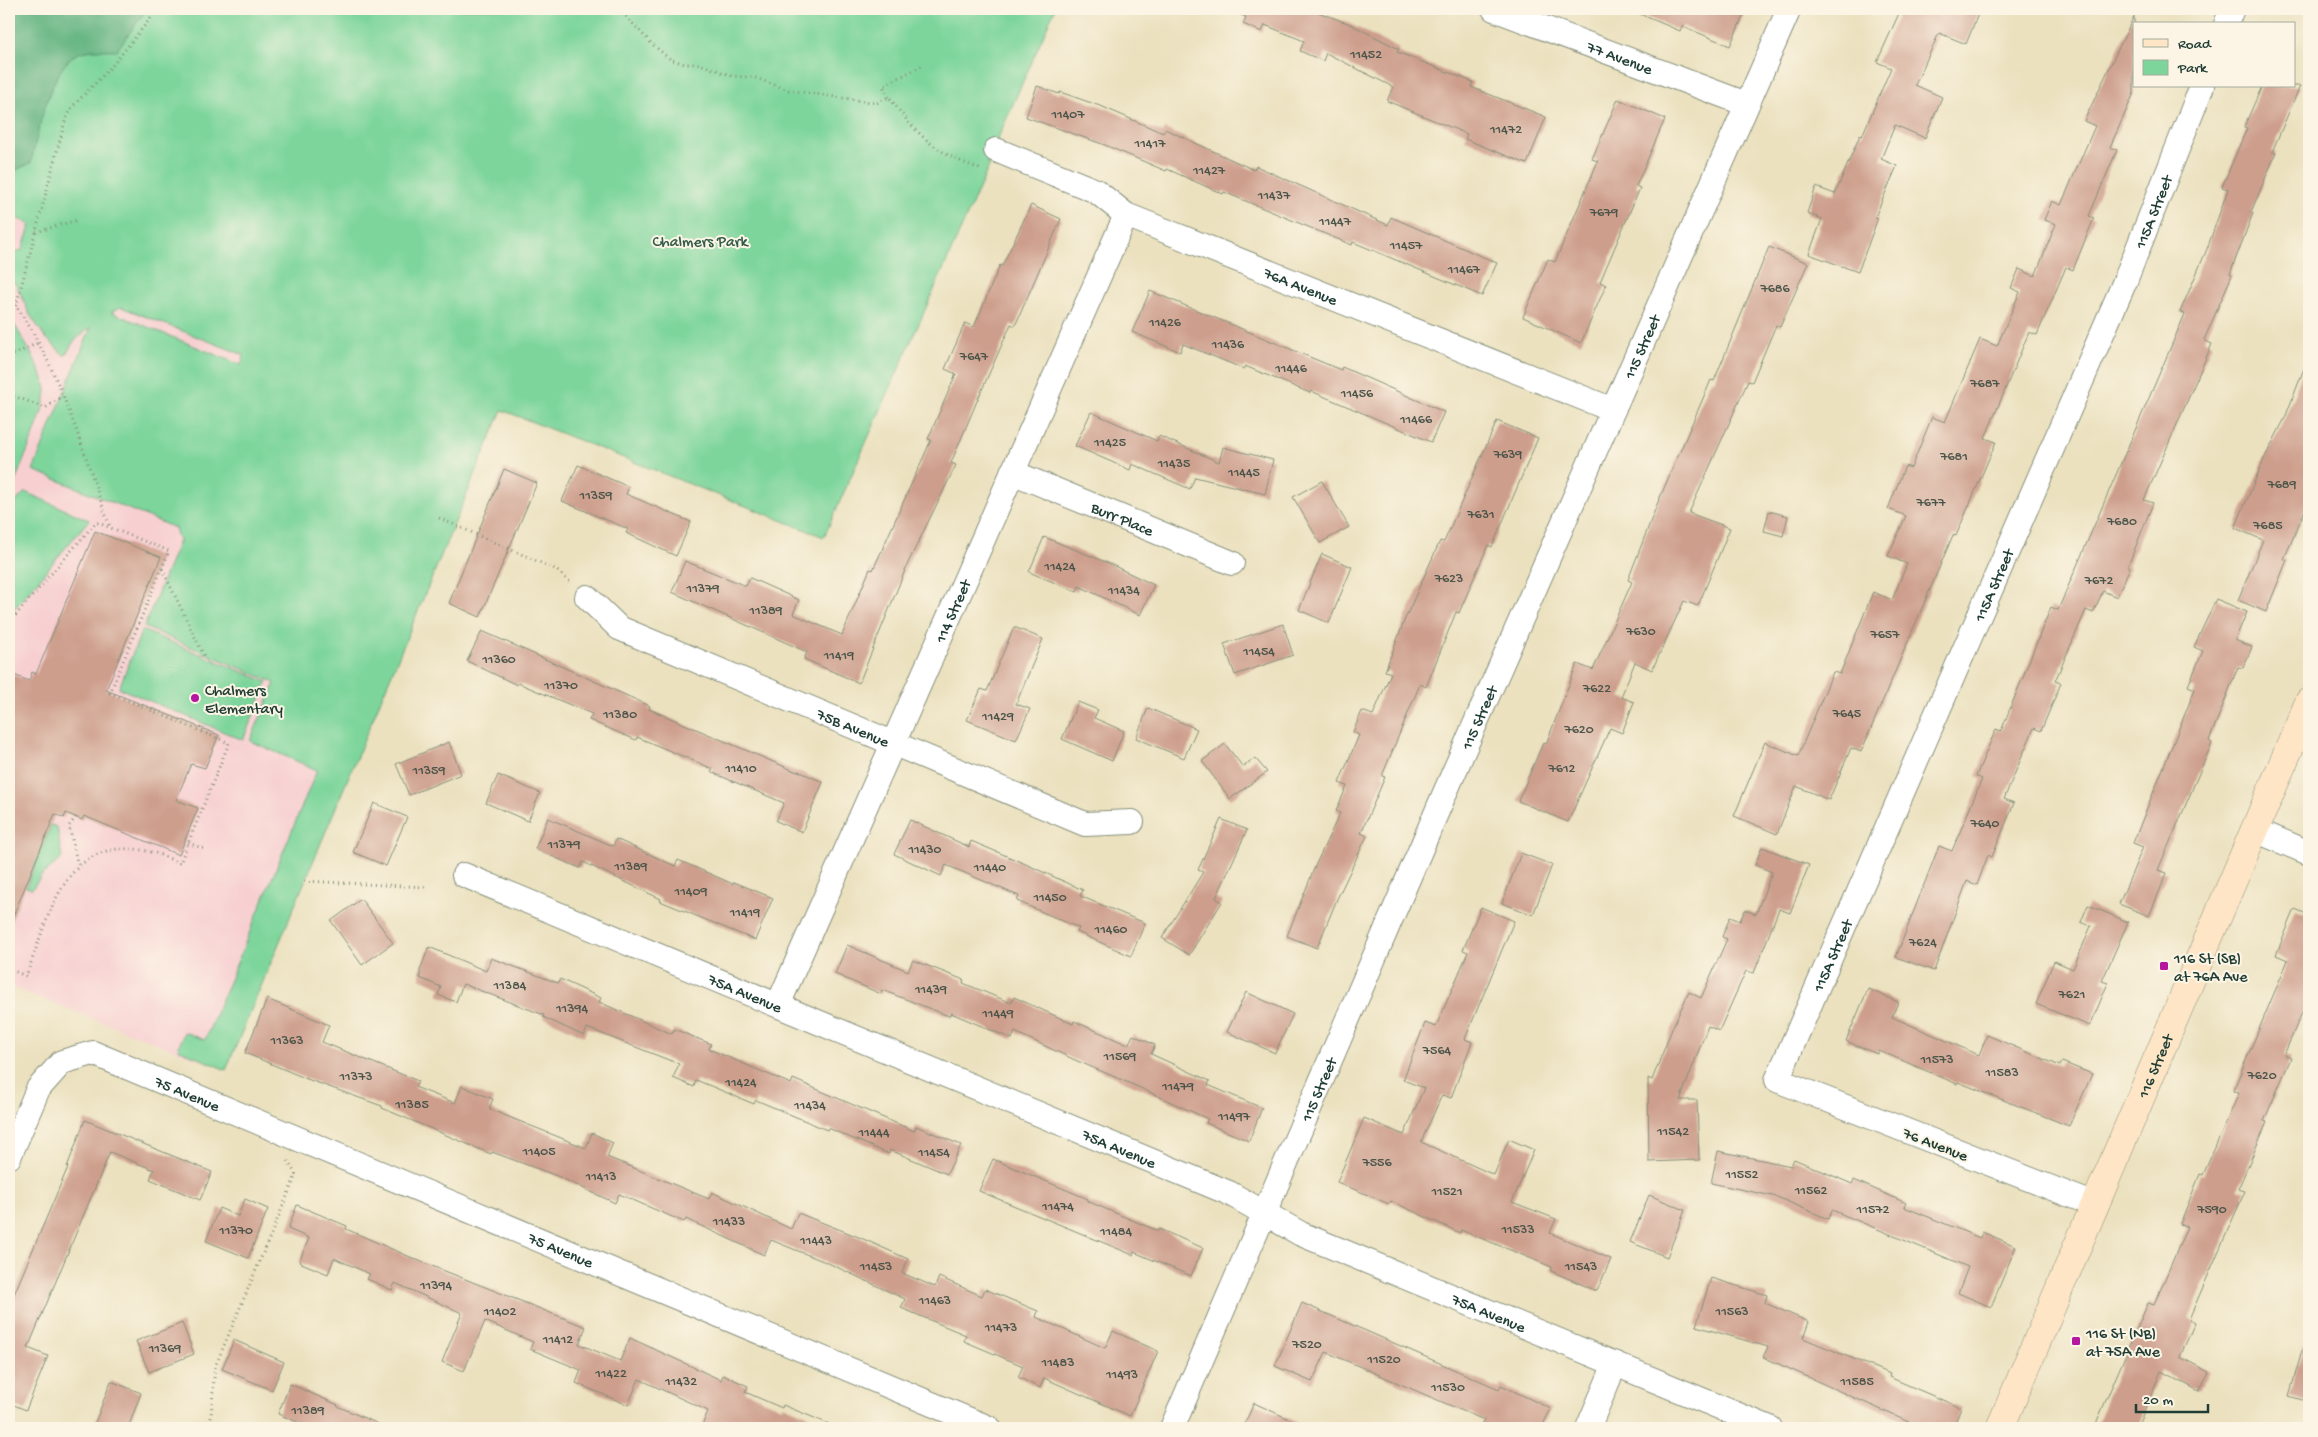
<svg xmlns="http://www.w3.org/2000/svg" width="2318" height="1437" viewBox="0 0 2318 1437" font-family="'Gochi Hand',sans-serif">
  <rect width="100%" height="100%" fill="#fcf5e5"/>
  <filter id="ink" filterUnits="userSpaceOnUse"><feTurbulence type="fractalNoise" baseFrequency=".02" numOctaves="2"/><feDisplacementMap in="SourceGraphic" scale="10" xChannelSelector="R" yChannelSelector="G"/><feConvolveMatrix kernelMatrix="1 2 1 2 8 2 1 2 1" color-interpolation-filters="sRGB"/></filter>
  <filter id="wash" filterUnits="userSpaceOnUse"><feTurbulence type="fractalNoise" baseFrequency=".0096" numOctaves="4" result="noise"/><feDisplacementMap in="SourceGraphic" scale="20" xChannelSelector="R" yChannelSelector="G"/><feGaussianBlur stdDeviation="1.12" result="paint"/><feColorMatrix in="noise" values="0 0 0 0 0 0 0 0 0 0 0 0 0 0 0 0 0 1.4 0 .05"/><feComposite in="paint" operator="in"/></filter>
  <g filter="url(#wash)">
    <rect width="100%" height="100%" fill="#ebe1bf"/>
    <polygon fill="#f7cfd1" points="9,215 502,410 226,1070 9,986"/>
    <g fill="#7dd59b" stroke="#4e8968" fill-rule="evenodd">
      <path d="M9 9H1055L987 163 990 164 824 537 502 410 226 1070 178 1049 184 1032 205 1040 317 770 250 741 275 683 144 627 179 541 175 528 33 470 91 327 74 341 65 356 45 337 30 315 18 288 9 276V251L15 252 22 250 31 224 9 215ZM121 307 244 355 241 365 111 312Z"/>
      <path d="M9 316C17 329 47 377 46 391 44 416 24 457 15 482L9 479Z"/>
      <polygon points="25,492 89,520 9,615 9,509"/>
      <polygon points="142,630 267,682 243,740 119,688"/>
      <polygon points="51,825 57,827 62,858 42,875 32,889 26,887"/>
    </g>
    <path fill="#66b683" stroke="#427a5c" d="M9 9H147L117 50C104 50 83 48 72 57 48 78 38 132 31 163L12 172 9 171Z"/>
    <g id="blocks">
      <g fill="#cd9e8c">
        <polygon points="1227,9 1310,9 1350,24 1399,49 1397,52 1473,82 1471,87 1546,117 1527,164 1465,139 1467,134 1387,101 1393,87 1326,53 1323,61 1300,51 1304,41 1265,25 1262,32 1243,24 1246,17"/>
        <polygon points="1628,9 1731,9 1744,14 1730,46 1682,26 1680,31"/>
        <polygon points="1901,9 1980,9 1966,44 1939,33 1915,85 1942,97 1925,138 1895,125 1881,159 1897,166 1875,217 1878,218 1858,272 1809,254 1822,219 1807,213 1816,187 1835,194 1860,135 1862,136 1891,68 1877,62"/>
        <polygon points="2134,16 2134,93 2110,147 2117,150 2089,216 2094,218 2073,270 2066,267 2037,335 2029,332 1985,438 1996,442 1956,536 1953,535 1861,752 1851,748 1829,800 1796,786 1777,834 1734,816 1765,742 1798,756 1833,672 1840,674 1873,592 1892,600 1907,564 1888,556 1906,516 1888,509 1905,466 1911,468 1932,417 1945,422 1980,339 1997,346 2020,292 2011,288 2019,269 2035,276 2056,224 2044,220 2052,201 2061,205 2095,126 2084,121"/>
        <polygon points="1037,86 1059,94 1060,92 1103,107 1163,133 1165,129 1254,170 1256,166 1388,225 1391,217 1497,263 1482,296 1353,242 1352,245 1224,192 1223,194 1167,169 1166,171 1105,145 1026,117"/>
        <polygon points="2262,86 2300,86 2272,152 2276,153 2251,212 2253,213 2230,274 2232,275 2204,340 2212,344 2144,500 2153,503 2128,566 2130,567 2117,597 2103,591 2093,613 2086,610 2055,681 2061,683 2041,731 2034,728 2004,799 2014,803 1992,857 1988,855 1977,885 1967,881 1934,971 1896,957 1939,846 1952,851 1982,779 1976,776 1996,729 2001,731 2051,607 2058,610 2185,314 2180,312 2207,249 2228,189 2222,187 2247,128 2244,127"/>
        <polygon points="1618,99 1665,119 1636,186 1640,188 1600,282 1606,285 1581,343 1523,317 1548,259 1555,262 1598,161 1592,159"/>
        <polygon points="1031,205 1061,219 1015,326 1011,324 977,401 951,463 956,465 908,563 859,683 804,659 807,652 672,592 685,561 746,586 750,578 799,600 793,614 842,635 870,569 873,570 931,440 928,439 956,374 945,369 965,323 974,327 1000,265 1002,266"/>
        <polygon points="1769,247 1808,263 1780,327 1776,325 1752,382 1748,381 1689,513 1730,528 1698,606 1684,601 1652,670 1635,662 1621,697 1634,702 1622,733 1610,728 1568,822 1518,801 1543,743 1546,744 1577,664 1593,670 1632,582 1628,580 1658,502 1711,380 1714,381"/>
        <polygon points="1150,291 1341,370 1342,367 1444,412 1431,442 1311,391 1310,393 1245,366 1244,369 1183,344 1180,352 1132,332"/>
        <polygon points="2308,358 2309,512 2305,510 2284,559 2287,560 2266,612 2238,600 2263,540 2235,528 2264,459 2285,418"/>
        <polygon points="1091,412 1157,441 1159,436 1219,462 1223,447 1273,460 1265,494 1195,477 1190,489 1132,464 1130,470 1075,446"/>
        <polygon points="1497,421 1538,438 1492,547 1488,545 1459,613 1456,612 1426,687 1420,684 1382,776 1385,777 1361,833 1367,836 1337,899 1317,948 1287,936 1316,864 1340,813 1336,811 1347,786 1339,783 1359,735 1353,732 1362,711 1373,715 1391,673 1385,671 1405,619 1440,541 1444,542"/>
        <polygon points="578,465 629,487 626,494 691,522 676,556 626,533 628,529 562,501"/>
        <polygon points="504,469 537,483 480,617 449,603"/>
        <polygon points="1322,481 1349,527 1320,543 1293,497"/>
        <polygon points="1769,511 1788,516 1783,536 1764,531"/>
        <polygon points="95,531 161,557 106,690 219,735 205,768 191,764 176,800 198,808 179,855 84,816 82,820 66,813 64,818 55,814 9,926 9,673 29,681 32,672 36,674"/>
        <polygon points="1044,537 1108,563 1154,585 1140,615 1079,586 1077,592 1029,572"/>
        <polygon points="1322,554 1352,567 1329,623 1299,610"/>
        <polygon points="2216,599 2247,612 2235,640 2252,647 2243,668 2238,667 2209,741 2212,743 2158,870 2167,873 2149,916 2119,904 2143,847 2133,843 2195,689 2188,686 2203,651 2194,647"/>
        <polygon points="1283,624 1293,655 1235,675 1224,644"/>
        <polygon points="1014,627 1043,639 1016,704 1030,709 1016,740 967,720 981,689 987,691"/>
        <polygon points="482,631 650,706 649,709 797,772 798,771 823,782 802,832 776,821 784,803 711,772 713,769 637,737 636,740 589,720 592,714 518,683 517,685 467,661"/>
        <polygon points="1078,702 1098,710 1094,718 1124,731 1112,761 1062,739"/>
        <polygon points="1148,708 1197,729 1184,758 1136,738"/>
        <polygon points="449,742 461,774 409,795 396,764"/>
        <polygon points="1225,744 1243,767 1255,758 1267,772 1230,799 1202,761"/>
        <polygon points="498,775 540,793 528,821 486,803"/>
        <polygon points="374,803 407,817 386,866 353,852"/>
        <polygon points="548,818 613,846 616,839 675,866 678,860 733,884 734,882 773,898 755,940 660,901 661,899 583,862 580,868 535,849"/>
        <polygon points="1221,819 1247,830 1216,898 1222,902 1189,955 1162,938 1203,872 1198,870"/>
        <polygon points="910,820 969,847 971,841 1021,862 1083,890 1080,896 1145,923 1131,956 1077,932 1079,928 1017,901 1019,896 946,865 941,876 894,854"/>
        <polygon points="1762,847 1809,865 1790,913 1779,909 1754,973 1746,971 1719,1031 1708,1026 1680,1100 1697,1100 1699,1160 1649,1162 1648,1078 1652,1080 1674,1024 1689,992 1701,998 1727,939 1722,937 1730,917 1740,921 1745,910 1756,914 1772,872 1755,865"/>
        <polygon points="1521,853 1552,865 1533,915 1502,903"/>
        <polygon points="361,899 393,943 362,965 331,921"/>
        <polygon points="2088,905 2128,922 2102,981 2108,983 2090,1026 2036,1004 2054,961 2073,969 2091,926 2081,922"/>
        <polygon points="1481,907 1514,921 1465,1039 1472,1042 1451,1098 1442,1095 1421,1142 1494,1175 1509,1139 1534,1150 1512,1202 1556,1219 1550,1233 1611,1259 1597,1291 1551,1271 1552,1267 1461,1230 1460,1233 1391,1201 1389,1204 1337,1182 1364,1118 1404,1135 1424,1088 1403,1080 1425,1023 1436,1027 1468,952 1463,950"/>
        <polygon points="2295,909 2309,915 2309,996 2284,1055 2291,1058 2264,1121 2267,1122 2238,1189 2245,1191 2189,1319 2195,1322 2180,1357 2209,1372 2199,1391 2161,1371 2137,1428 2094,1428 2148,1303 2154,1305 2187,1227 2180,1224 2200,1174 2203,1175 2239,1093 2233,1091 2288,960 2276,955"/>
        <polygon points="847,945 908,971 913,960 964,980 963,983 1011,1003 1014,997 1073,1024 1074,1021 1128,1045 1133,1035 1155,1045 1151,1054 1210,1081 1208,1085 1262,1108 1249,1141 1206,1123 1208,1119 1136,1086 1075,1060 1015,1032 1012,1039 951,1013 949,1016 882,990 881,994 835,974"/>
        <polygon points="429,947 486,971 491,958 558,983 560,979 601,998 599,1002 672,1034 674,1029 711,1044 709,1049 791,1084 793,1079 914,1131 916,1126 961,1145 947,1174 890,1150 889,1154 828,1128 827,1130 756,1100 754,1104 696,1080 694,1087 673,1078 679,1064 587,1028 584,1036 543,1017 544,1015 463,984 456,1002 438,995 441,987 420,978 420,970"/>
        <polygon points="1868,989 1898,1002 1892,1017 1979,1055 1987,1035 2060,1066 2062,1062 2092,1074 2069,1126 1958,1082 1957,1084 1878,1050 1877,1054 1846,1041"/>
        <polygon points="1246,992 1293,1014 1275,1053 1227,1032"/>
        <polygon points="267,999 329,1025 322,1042 418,1081 415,1087 455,1103 462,1086 493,1099 489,1109 586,1148 592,1133 613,1143 607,1157 709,1199 712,1192 791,1229 798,1213 861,1238 908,1259 902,1273 935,1287 939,1277 982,1296 985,1289 1038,1311 1036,1317 1105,1348 1113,1331 1158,1351 1130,1416 1044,1378 1040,1388 1018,1377 1023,1366 964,1341 966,1335 901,1308 905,1299 828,1263 771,1240 764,1255 686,1219 684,1222 619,1194 615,1203 557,1176 492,1152 491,1154 382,1108 382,1106 307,1079 245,1053"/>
        <polygon points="85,1120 212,1172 200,1200 150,1179 154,1170 110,1152 28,1348 48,1356 26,1410 9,1403 9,1306 68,1167 67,1167"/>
        <polygon points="1718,1151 1791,1166 1794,1159 1852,1184 1854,1180 1906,1203 1904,1207 1980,1238 1982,1232 2016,1246 1991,1307 1958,1293 1968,1267 1832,1210 1828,1219 1777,1197 1711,1183"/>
        <polygon points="993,1159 1088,1199 1087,1201 1158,1231 1159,1229 1203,1248 1191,1276 1134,1252 1133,1255 979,1191"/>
        <polygon points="1649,1195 1685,1210 1667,1257 1630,1242"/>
        <polygon points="245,1199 268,1209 248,1258 206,1241 219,1208 238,1216"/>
        <polygon points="297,1205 347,1226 346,1229 417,1260 586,1327 579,1344 620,1361 630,1338 721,1380 723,1375 748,1386 745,1392 782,1408 783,1405 839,1428 701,1428 708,1411 639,1379 628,1405 576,1383 581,1370 530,1349 533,1342 485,1321 464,1371 442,1362 462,1313 395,1283 392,1290 367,1279 370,1274 334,1258 328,1274 299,1262 309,1238 288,1229"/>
        <polygon points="1711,1278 1767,1295 1765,1303 1809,1322 1803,1338 1890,1374 1889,1377 1961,1408 1953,1428 1922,1428 1763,1357 1768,1347 1696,1326"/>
        <polygon points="1302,1303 1499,1389 1501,1385 1551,1409 1541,1428 1480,1428 1484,1420 1326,1352 1312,1382 1275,1366"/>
        <polygon points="182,1323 194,1354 149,1372 136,1341"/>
        <polygon points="234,1340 284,1362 272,1390 222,1369"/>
        <polygon points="2304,1344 2309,1345 2309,1402 2289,1396"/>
        <polygon points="111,1381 141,1393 128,1428 93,1428"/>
        <polygon points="290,1384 338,1405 337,1406 388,1428 312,1428 278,1414"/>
        <polygon points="1254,1403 1309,1428 1243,1428"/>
      </g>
    </g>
  </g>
  <g filter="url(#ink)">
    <use href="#blocks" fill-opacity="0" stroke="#858f7a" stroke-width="1"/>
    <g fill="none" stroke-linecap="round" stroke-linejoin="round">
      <defs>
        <g id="street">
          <path id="s1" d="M1494 9 1746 104"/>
          <polyline points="2226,24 2232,9"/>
          <path id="s2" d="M996 150 1096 191 1126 215 1613 410"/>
          <path id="s3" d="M1012 472 1232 563"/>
          <path id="s4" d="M587 597 619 628 1085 824 1132 822"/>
          <polyline points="2255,830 2309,853"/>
          <path id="s5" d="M464 875 1229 1193 1301 1234 1770 1428"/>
          <path id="s6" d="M778 1005 1126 215"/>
          <path id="s7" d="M9 1157 38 1089 62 1062 93 1053 989 1428"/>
          <path id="s8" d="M2095 1205 1777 1080 2125 281 2202 86"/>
          <path id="s9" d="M1172 1428 1444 795 1789 9"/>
          <polyline points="1588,1428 1615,1364"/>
        </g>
        <g id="secondary">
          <path id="s10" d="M2000 1428 2309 702"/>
        </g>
      </defs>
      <use href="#street" stroke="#858f7a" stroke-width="26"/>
      <use href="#secondary" stroke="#858f7a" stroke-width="29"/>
      <g stroke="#858f7a" stroke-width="3" stroke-dasharray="1 4" stroke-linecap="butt">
        <path d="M619 9 653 45 670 59 685 64H700L732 76 753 77 788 90 877 103 889 97C917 135 935 153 980 169"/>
        <polyline points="889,97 883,86 925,64"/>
        <polyline points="36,232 77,220"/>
        <path d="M9 296C59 363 82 449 110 527"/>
        <polyline points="16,306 65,121 72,107 112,66 158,9"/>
        <polyline points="9,357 38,343"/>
        <polyline points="9,394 45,408 63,396"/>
        <polyline points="439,518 555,569 570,582"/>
        <polyline points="162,569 204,656"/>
        <path d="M9 623 96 522 169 551 110 693 229 743 180 863C171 860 161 854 151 852 64 831 50 915 26 976L9 969"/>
        <polyline points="76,817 69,826 78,866"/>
        <polyline points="188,843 205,849"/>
        <polyline points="304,881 427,887"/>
        <polyline points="210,1428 215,1367 296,1175 288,1161"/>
      </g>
      <use href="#street" stroke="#fff" stroke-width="24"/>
      <use href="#secondary" stroke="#fee5c5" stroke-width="28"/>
    </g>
  </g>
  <g fill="#b5179e" stroke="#fcf5e5" stroke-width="2">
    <circle cx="195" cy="698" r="5"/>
    <rect x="2159" y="961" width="10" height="10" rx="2.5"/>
    <rect x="2071" y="1336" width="10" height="10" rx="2.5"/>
  </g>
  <g text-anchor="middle" stroke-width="4" stroke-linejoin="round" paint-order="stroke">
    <g font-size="14" fill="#4a554a">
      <text x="1366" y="58">11452</text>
      <text x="1068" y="118">11407</text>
      <text x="1506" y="133">11472</text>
      <text x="1150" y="147">11417</text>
      <text x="1209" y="174">11427</text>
      <text x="1274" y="199">11437</text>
      <text x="1604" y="216">7679</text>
      <text x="1335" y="225">11447</text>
      <text x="1406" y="249">11457</text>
      <text x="1464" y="273">11467</text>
      <text x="1775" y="292">7686</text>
      <text x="1165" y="326">11426</text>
      <text x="1228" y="348">11436</text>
      <text x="974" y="360">7647</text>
      <text x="1291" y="372">11446</text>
      <text x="1985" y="387">7687</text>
      <text x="1357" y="397">11456</text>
      <text x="1416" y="423">11466</text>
      <text x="1110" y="446">11425</text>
      <text x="1508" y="458">7639</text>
      <text x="1954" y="460">7681</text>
      <text x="1174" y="467">11435</text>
      <text x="1244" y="476">11445</text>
      <text x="2282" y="488">7689</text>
      <text x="596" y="499">11359</text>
      <text x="1931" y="506">7677</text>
      <text x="1481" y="518">7631</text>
      <text x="2122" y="525">7680</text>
      <text x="2268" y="529">7685</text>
      <text x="1060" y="570">11424</text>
      <text x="1449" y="582">7623</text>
      <text x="2099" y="584">7672</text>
      <text x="703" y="592">11379</text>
      <text x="1124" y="594">11434</text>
      <text x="766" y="614">11389</text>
      <text x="1641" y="635">7630</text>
      <text x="1885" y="638">7657</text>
      <text x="1259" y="655">11454</text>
      <text x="839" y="659">11419</text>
      <text x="499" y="663">11360</text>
      <text x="561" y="689">11370</text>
      <text x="1597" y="692">7622</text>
      <text x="1847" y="717">7645</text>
      <text x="620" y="718">11380</text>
      <text x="998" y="720">11429</text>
      <text x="1579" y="733">7620</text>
      <text x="741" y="772">11410</text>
      <text x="1562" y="772">7612</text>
      <text x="429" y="774">11359</text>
      <text x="1985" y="827">7640</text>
      <text x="564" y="848">11379</text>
      <text x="925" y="853">11430</text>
      <text x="631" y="870">11389</text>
      <text x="990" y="871">11440</text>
      <text x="691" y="895">11409</text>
      <text x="1050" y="901">11450</text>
      <text x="745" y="916">11419</text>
      <text x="1111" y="933">11460</text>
      <text x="1923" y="946">7624</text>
      <text x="510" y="989">11384</text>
      <text x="931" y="993">11439</text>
      <text x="2072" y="998">7621</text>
      <text x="572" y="1012">11394</text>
      <text x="998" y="1017">11449</text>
      <text x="287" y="1044">11363</text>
      <text x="1437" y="1054">7564</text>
      <text x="1120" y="1060">11569</text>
      <text x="1937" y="1063">11573</text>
      <text x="2002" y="1076">11583</text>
      <text x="2262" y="1079">7620</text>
      <text x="356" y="1080">11373</text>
      <text x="741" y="1086">11424</text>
      <text x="1178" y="1090">11479</text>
      <text x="412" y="1108">11385</text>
      <text x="810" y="1109">11434</text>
      <text x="1234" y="1120">11497</text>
      <text x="1673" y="1135">11542</text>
      <text x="874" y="1136">11444</text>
      <text x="539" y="1155">11405</text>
      <text x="934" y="1156">11454</text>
      <text x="1377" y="1166">7556</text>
      <text x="1742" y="1178">11552</text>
      <text x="601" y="1180">11413</text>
      <text x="1811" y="1194">11562</text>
      <text x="1447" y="1195">11521</text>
      <text x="1058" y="1210">11474</text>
      <text x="1873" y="1213">11572</text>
      <text x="2212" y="1213">7590</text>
      <text x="729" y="1225">11433</text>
      <text x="1518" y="1233">11533</text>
      <text x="236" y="1234">11370</text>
      <text x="1116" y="1235">11484</text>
      <text x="816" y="1244">11443</text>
      <text x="876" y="1270">11453</text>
      <text x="1581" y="1270">11543</text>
      <text x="436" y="1289">11394</text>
      <text x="935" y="1304">11463</text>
      <text x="500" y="1315">11402</text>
      <text x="1732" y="1315">11563</text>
      <text x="1001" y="1331">11473</text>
      <text x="558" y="1343">11412</text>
      <text x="1307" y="1348">7520</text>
      <text x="165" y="1352">11369</text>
      <text x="1384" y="1363">11520</text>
      <text x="1058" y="1366">11483</text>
      <text x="611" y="1377">11422</text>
      <text x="1122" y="1378">11493</text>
      <text x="681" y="1385">11432</text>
      <text x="1857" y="1385">11585</text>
      <text x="1448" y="1391">11530</text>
      <text x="308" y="1414">11389</text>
    </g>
    <g font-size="16" fill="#1f3d34" stroke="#fcf5e5">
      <text dy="6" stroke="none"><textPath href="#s1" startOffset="135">77 Avenue</textPath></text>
      <text dy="6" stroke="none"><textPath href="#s8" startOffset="1288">115A Street</textPath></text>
      <text dy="6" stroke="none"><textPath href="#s2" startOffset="335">76A Avenue</textPath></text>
      <text dy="6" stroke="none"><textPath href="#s9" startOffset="1179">115 Street</textPath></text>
      <text dy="6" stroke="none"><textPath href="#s3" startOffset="120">Burr Place</textPath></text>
      <text dy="6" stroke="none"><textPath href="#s8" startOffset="882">115A Street</textPath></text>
      <text dy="6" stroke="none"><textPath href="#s6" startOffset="431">114 Street</textPath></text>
      <text dy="6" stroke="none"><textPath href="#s9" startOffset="774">115 Street</textPath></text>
      <text dy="6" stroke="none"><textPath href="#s4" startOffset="299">75B Avenue</textPath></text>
      <text dy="6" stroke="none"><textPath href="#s8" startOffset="478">115A Street</textPath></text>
      <text dy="6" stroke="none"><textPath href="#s5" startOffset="305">75A Avenue</textPath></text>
      <text dy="6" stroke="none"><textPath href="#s10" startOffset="394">116 Street</textPath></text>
      <text dy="6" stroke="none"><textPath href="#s9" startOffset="369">115 Street</textPath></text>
      <text dy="6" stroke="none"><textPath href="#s7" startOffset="245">75 Avenue</textPath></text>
      <text transform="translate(1936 1143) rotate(21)" y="6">76 Avenue</text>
      <text dy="6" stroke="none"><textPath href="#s5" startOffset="710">75A Avenue</textPath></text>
      <text dy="6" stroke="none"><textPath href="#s7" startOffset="650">75 Avenue</textPath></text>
      <text dy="6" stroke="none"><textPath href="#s5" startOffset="1115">75A Avenue</textPath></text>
    </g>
    <g font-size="16" fill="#325b49" stroke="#fcf5e5">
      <text x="700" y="246">Chalmers Park</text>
    </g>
    <g font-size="16" fill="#1f3d34" stroke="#fcf5e5" text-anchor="start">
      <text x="205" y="695">Chalmers<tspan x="205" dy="18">Elementary</tspan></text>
      <text x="2174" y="963">116 St (SB)<tspan x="2174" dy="18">at 76A Ave</tspan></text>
      <text x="2086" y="1338">116 St (NB)<tspan x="2086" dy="18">at 75A Ave</tspan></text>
    </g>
  </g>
  <rect width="2318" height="1437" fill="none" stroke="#fcf5e5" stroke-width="30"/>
  <rect x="2133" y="22" width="162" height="65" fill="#fcf5e5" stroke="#a4ab9e"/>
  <rect x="2143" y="39" width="25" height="8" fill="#fee5c5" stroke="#a4ab9e"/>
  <text x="2178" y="48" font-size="15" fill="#1f3d34">Road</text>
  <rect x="2143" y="60" width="25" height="15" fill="#7dd59b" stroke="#a4ab9e"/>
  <text x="2178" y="72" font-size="15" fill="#1f3d34">Park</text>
  <path d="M2136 1404v8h72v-8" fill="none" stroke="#1f3d34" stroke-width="2.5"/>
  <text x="2143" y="1404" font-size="15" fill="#1f3d34" stroke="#fcf5e5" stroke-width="4" paint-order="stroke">20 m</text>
</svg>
